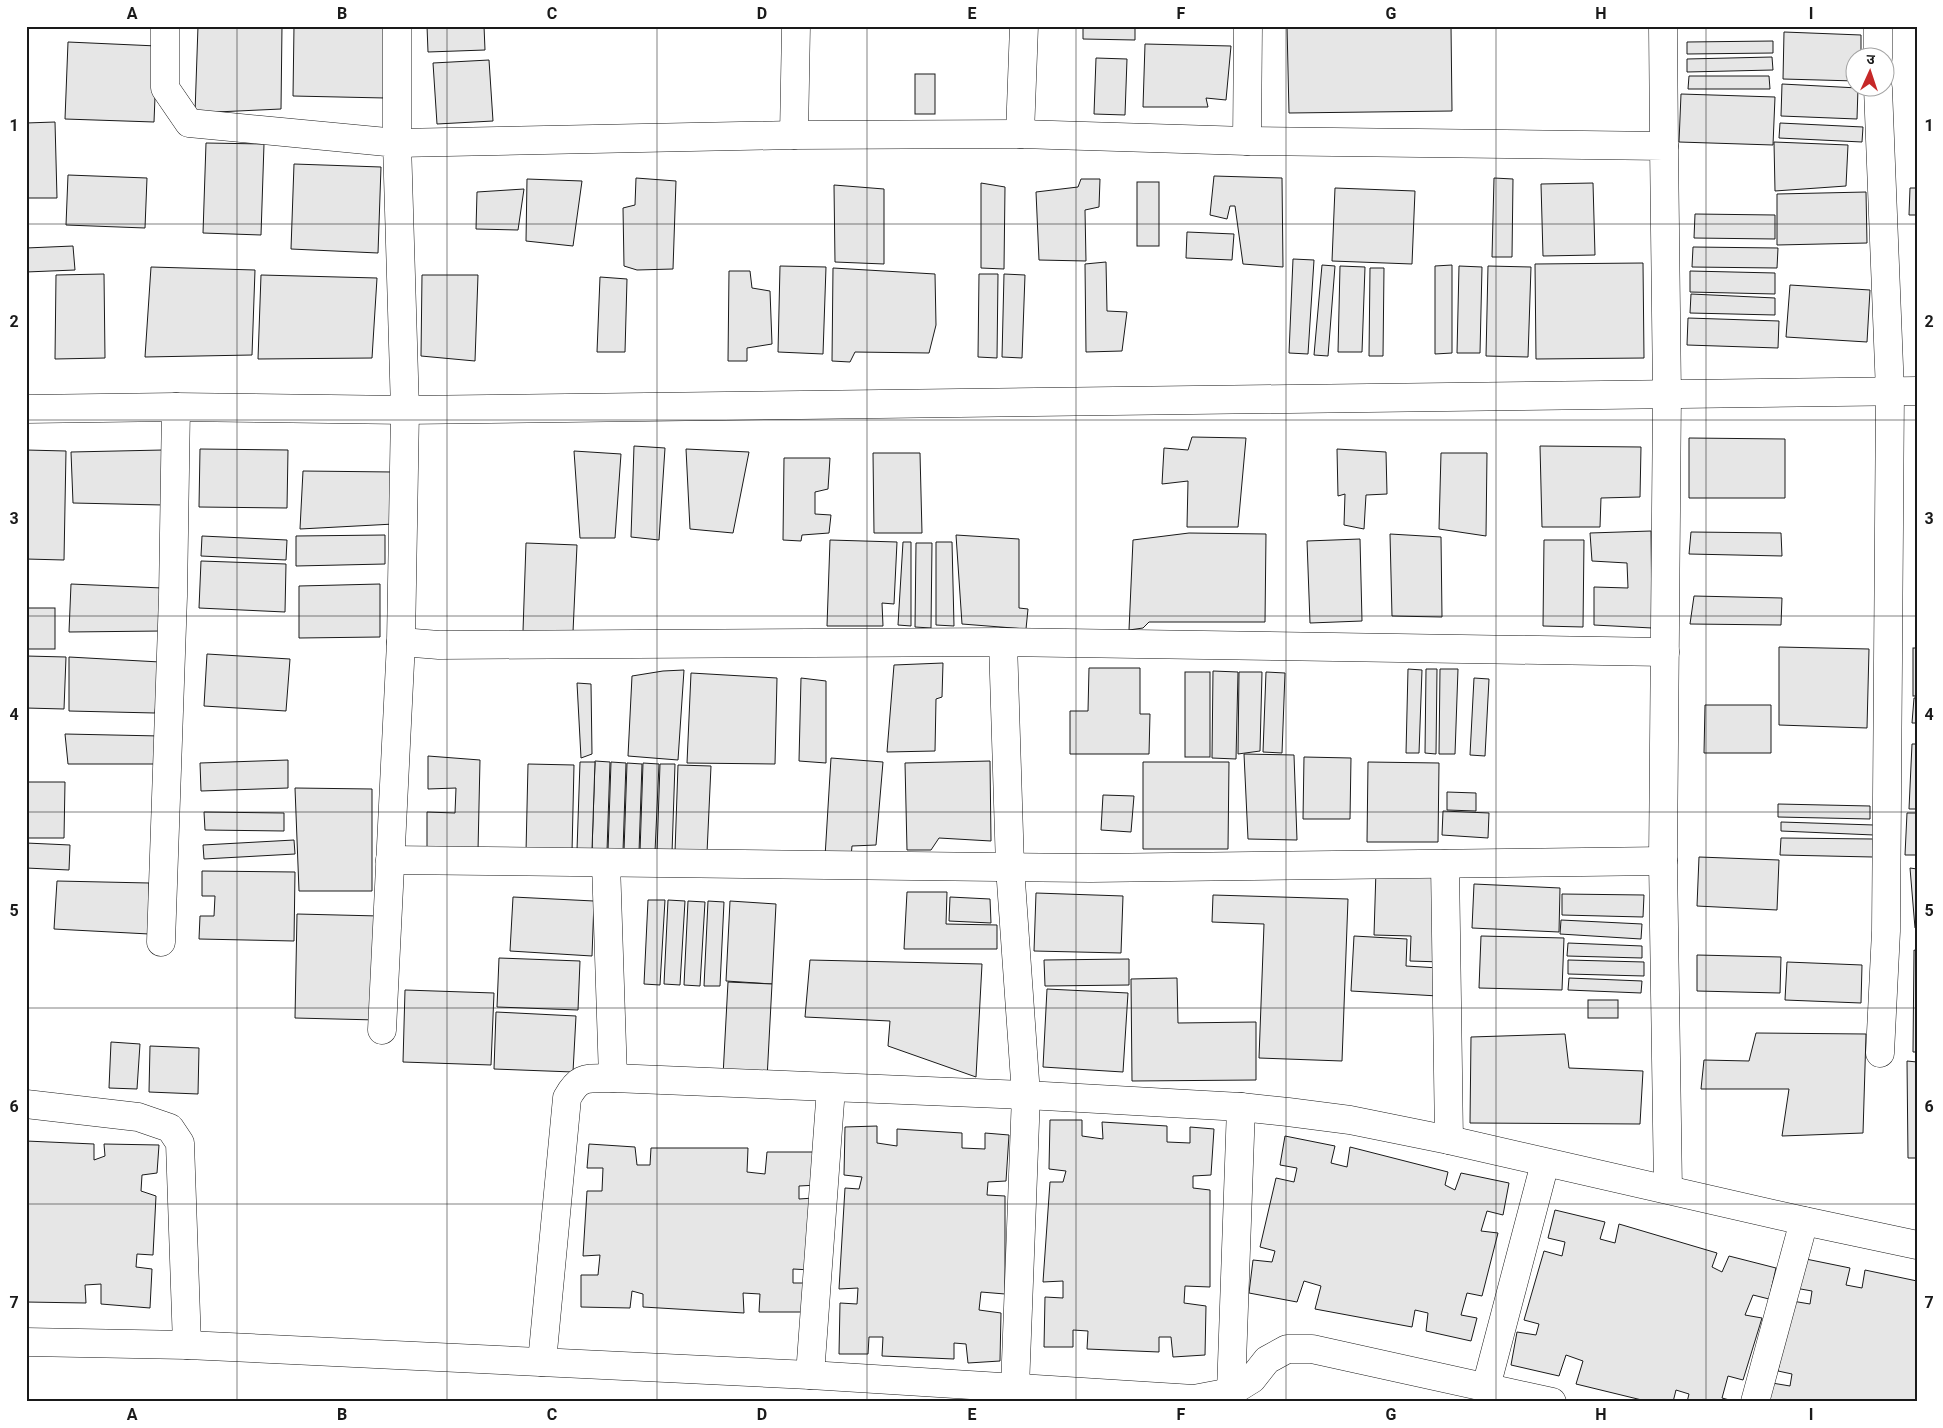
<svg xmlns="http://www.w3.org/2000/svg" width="1943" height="1428" viewBox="0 0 1943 1428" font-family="Roboto,'Noto Sans Devanagari',sans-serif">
  <rect width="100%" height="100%" fill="#fff"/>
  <g fill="#e6e6e6" stroke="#1a1a1a">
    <polygon points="198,26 282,26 281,109 195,113"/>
    <polygon points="294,26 387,26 385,98 293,96"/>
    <polygon points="427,26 484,26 485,50 428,52"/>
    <polygon points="1083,26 1135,26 1135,40 1083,39"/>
    <polygon points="1287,26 1451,26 1452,111 1289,113"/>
    <polygon points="1784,32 1861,35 1861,58 1856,58 1856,81 1783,79"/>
    <polygon points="1773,41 1773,53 1687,54 1687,42"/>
    <polygon points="68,42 157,46 154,122 65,119"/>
    <polygon points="1145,44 1231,46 1226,100 1206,98 1208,107 1143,107"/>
    <polygon points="1772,57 1773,70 1687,72 1687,59"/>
    <polygon points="1096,58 1127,59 1125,115 1094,114"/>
    <polygon points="489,60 493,121 437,124 433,63"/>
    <rect x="915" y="74" width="20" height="40"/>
    <polygon points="1689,76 1769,76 1770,89 1688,89"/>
    <polygon points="1782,84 1858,88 1857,119 1781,116"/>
    <polygon points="1681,94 1775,97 1773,145 1679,142"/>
    <polygon points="55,122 57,198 26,198 26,123"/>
    <polygon points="1780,123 1863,127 1862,142 1779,138"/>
    <polygon points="1774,142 1848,145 1846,186 1775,191"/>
    <polygon points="206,143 264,144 261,235 203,233"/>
    <polygon points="294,164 381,167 378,253 291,249"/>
    <polygon points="68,175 147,178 145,228 66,225"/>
    <polygon points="1214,176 1282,178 1283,267 1243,264 1235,206 1230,206 1227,219 1210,215"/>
    <polygon points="636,178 676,181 673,269 637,270 624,266 623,208 635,205"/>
    <polygon points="1494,178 1513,179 1512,257 1492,257"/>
    <polygon points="527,179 582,181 573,246 526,241"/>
    <polygon points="1081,179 1100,179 1099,207 1085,210 1086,261 1039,260 1036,192 1078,187"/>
    <rect x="1137" y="182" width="22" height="64"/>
    <polygon points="981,183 1005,187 1004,269 981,268"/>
    <polygon points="1593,183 1595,255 1543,256 1541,184"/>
    <polygon points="834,185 884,189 884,264 835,262"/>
    <polygon points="1335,188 1415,191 1412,264 1332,261"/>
    <polygon points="1910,188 1917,188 1917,215 1909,215"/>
    <polygon points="524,189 518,230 476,229 477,192"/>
    <polygon points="1866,192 1867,243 1777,245 1777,194"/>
    <polygon points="1695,214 1775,215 1775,239 1694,238"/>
    <polygon points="1187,232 1234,234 1232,260 1186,258"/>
    <polygon points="73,246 75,270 26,272 26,248"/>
    <polygon points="1693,247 1778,248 1777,268 1692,267"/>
    <polygon points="1293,259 1314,260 1308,354 1289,353"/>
    <polygon points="1106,262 1107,311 1127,312 1122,351 1086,352 1085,264"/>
    <polygon points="1643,263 1644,358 1536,359 1535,264"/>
    <polygon points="1322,265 1335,266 1328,356 1314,355"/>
    <polygon points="1452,265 1452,353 1435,354 1435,266"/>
    <polygon points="780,266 826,267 823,354 778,352"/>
    <polygon points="1340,266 1365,267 1362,352 1338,352"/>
    <polygon points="1459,266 1482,267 1480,353 1457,353"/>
    <polygon points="1488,266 1531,267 1528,357 1486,356"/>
    <polygon points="151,267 255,270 252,355 145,357"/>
    <polygon points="833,268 935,274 936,325 929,353 855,352 850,362 832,361"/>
    <polygon points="1370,268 1384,268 1383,356 1369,356"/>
    <polygon points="729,271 750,271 752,288 770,291 772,344 747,348 747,361 728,361"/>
    <polygon points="1690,271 1775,273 1775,294 1690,292"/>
    <polygon points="104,274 105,358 55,359 56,275"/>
    <polygon points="979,274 998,274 997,358 978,357"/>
    <polygon points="1004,274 1025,275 1022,358 1002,357"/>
    <polygon points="261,275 377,278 372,358 258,359"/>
    <polygon points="422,275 478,275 475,361 421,356"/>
    <polygon points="600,277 627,279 625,352 597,352"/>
    <polygon points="1790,285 1870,290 1867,342 1786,337"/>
    <polygon points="1691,294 1775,298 1775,315 1690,313"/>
    <polygon points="1688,318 1779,321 1778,348 1687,345"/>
    <polygon points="1192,437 1246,438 1238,527 1187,527 1188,481 1162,484 1164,448 1188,450"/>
    <polygon points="1689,438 1785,439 1785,498 1689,498"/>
    <polygon points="634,446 665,448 659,540 631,537"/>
    <polygon points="1540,446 1641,447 1640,497 1601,498 1600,527 1542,527"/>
    <polygon points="200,449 288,450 287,508 199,507"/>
    <polygon points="686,449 749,452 733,533 690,529"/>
    <polygon points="1337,449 1386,452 1387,494 1366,495 1364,529 1344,525 1345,494 1338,496"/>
    <polygon points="26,450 66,451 64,560 26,559"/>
    <polygon points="163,450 163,505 73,503 71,452"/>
    <polygon points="574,451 621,454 615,538 580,538"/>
    <polygon points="873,453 920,453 922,533 874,533"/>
    <polygon points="1441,453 1487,453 1486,536 1439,529"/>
    <polygon points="784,458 830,458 828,489 815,492 815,514 831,515 829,533 802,535 801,541 783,540"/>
    <polygon points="303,471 393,472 394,524 300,529"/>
    <polygon points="1651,531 1652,628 1594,625 1594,587 1628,588 1627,563 1592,561 1590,533"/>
    <polygon points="1691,532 1781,533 1782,556 1689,554"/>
    <polygon points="1189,533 1266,534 1265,622 1149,622 1143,628 1129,630 1133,540"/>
    <polygon points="1390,534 1441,537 1442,617 1392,616"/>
    <polygon points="385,535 385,564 296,566 296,536"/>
    <polygon points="956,535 1019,539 1019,608 1028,609 1026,629 962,624"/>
    <polygon points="202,536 287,540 286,560 201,556"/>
    <polygon points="1360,539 1362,621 1310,623 1307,541"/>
    <polygon points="830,540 897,542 894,604 882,603 883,626 827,626"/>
    <polygon points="1544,540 1584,540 1583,627 1543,626"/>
    <polygon points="903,542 911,542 911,626 898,625"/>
    <polygon points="936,542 952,542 954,626 936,625"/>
    <polygon points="526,543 577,545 573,632 523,631"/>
    <polygon points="916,543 932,543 931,628 915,627"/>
    <polygon points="201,561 286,564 285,612 199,608"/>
    <polygon points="71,584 162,588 162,631 69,632"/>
    <polygon points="380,584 380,637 299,638 299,586"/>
    <polygon points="1694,596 1782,598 1781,625 1690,624"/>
    <rect x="26" y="608" width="29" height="41"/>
    <polygon points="1779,647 1869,649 1867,728 1779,725"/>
    <rect x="1913" y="648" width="4" height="48"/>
    <polygon points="207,654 290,659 286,711 204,706"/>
    <polygon points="26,656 66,657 64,709 26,708"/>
    <polygon points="69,657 160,662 155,713 69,711"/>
    <polygon points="943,663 942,697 936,699 935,751 887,752 894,665"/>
    <polygon points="1089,668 1140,668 1140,714 1150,714 1149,754 1070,754 1070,711 1088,711"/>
    <polygon points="1408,669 1422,670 1419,753 1406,753"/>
    <polygon points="1426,669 1437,669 1436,754 1425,753"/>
    <polygon points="1440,669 1458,669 1455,754 1439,754"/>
    <polygon points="684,670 678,760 628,756 632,676 663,671"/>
    <polygon points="1213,671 1238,672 1236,759 1212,758"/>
    <rect x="1185" y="672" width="25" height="85"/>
    <polygon points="1239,672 1262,672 1260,751 1238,754"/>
    <polygon points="1266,672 1285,673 1282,753 1263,752"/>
    <polygon points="691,673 777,678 775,764 687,763"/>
    <polygon points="801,678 826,681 826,763 799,761"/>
    <polygon points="1474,678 1489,679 1485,756 1470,755"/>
    <polygon points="577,683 591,684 592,754 581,758"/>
    <polygon points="1914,698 1917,698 1917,723 1912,723"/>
    <polygon points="1705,705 1771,705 1771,753 1704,753"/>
    <polygon points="65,734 160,736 160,764 68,764"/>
    <polygon points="1912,744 1917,744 1917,809 1909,809"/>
    <polygon points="1244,754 1294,755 1297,840 1248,839"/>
    <polygon points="428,756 480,760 478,851 427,849 427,812 455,813 456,788 428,789"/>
    <polygon points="1304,757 1351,758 1350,819 1303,819"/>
    <polygon points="831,758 883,762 876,845 852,846 851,857 825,857"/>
    <polygon points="288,760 288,788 201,791 200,763"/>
    <polygon points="595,761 610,762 607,851 592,850"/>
    <polygon points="990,761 991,841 939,838 931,850 907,850 905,763"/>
    <polygon points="580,762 595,762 592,850 577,850"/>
    <polygon points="611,762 626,763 623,851 608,851"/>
    <polygon points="1143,762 1229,762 1228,849 1143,849"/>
    <polygon points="1368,762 1439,763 1438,842 1367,842"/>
    <polygon points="627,763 642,764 639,852 624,851"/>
    <polygon points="643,763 659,764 655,852 640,852"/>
    <polygon points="528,764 574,765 572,852 526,852"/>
    <polygon points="660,764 675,764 672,853 657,852"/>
    <polygon points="678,765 711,766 707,853 675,852"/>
    <polygon points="26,782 65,782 64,838 26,838"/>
    <polygon points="295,788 372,789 372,891 299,891"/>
    <polygon points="1447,792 1476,793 1476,811 1447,810"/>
    <polygon points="1103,795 1134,796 1131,832 1101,830"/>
    <polygon points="1778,804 1870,806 1870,819 1778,817"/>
    <polygon points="1443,811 1489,813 1488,838 1442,835"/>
    <polygon points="204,812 284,813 284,831 205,830"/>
    <polygon points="1907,813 1917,813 1917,855 1905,855"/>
    <polygon points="1781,822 1874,825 1874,835 1781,831"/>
    <polygon points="1781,838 1873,839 1873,857 1780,855"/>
    <polygon points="294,840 295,854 204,859 203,845"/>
    <polygon points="26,843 70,845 69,870 26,868"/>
    <polygon points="1699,857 1779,860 1777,910 1697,906"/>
    <polygon points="1910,868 1917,869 1917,928 1915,928"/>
    <polygon points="1376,870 1445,872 1442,962 1410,961 1411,936 1374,935"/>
    <polygon points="202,871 295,872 294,941 199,939 200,916 214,916 215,896 202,896"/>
    <polygon points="57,881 149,883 149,934 54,929"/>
    <polygon points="1474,884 1560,888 1559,932 1472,928"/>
    <polygon points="907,892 947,892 946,924 997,925 997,949 904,949"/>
    <polygon points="1036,893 1123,896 1121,953 1034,951"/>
    <polygon points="1562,894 1644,895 1643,917 1562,915"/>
    <polygon points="1213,895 1348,899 1342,1061 1259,1058 1264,924 1212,922"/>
    <polygon points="513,897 594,901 592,956 510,951"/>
    <polygon points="950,897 990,899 991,923 949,921"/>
    <polygon points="648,900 665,900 660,985 644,984"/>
    <polygon points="668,900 685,901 680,985 664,984"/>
    <polygon points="688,901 705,902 700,986 684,985"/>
    <polygon points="708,901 724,902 720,986 704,986"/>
    <polygon points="730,901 776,904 772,984 726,981"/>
    <polygon points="297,914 379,916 377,1020 295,1018"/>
    <polygon points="1561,920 1642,924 1641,939 1560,934"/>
    <polygon points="1354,936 1407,939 1406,966 1439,968 1438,996 1351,991"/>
    <polygon points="1481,936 1564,938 1562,990 1479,988"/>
    <polygon points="1568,943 1642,946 1642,958 1567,956"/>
    <polygon points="1914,950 1917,951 1917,1052 1913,1052"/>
    <polygon points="1697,955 1781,957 1780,993 1697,991"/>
    <polygon points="499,958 580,961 578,1010 497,1007"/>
    <polygon points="1129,959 1129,985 1045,986 1044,960"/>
    <polygon points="810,960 982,964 976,1077 888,1046 890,1021 805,1017"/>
    <polygon points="1568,960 1644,962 1644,976 1568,974"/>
    <polygon points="1787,962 1862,965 1861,1003 1785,1000"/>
    <polygon points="1177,978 1178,1023 1256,1022 1256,1080 1132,1081 1131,979"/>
    <polygon points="1569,978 1642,981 1641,993 1568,990"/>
    <polygon points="728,982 772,984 767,1079 723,1076"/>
    <polygon points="1047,989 1128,993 1123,1072 1043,1067"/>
    <polygon points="405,990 494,993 491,1065 403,1062"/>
    <rect x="1588" y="1000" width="30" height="18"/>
    <polygon points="496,1012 576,1016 573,1072 494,1069"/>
    <polygon points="1756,1033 1866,1034 1863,1133 1782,1136 1789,1089 1701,1089 1704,1060 1749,1061"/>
    <polygon points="1565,1034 1569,1068 1643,1071 1640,1124 1470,1123 1471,1037"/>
    <polygon points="111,1042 140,1044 137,1089 109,1088"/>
    <polygon points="150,1046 199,1048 198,1094 149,1092"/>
    <polygon points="1907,1061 1917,1062 1917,1158 1908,1158"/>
    <polygon points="1050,1120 1082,1120 1082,1136 1103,1139 1102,1122 1167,1126 1167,1142 1190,1143 1190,1127 1214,1129 1211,1175 1193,1176 1193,1188 1210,1190 1210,1287 1185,1286 1184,1303 1206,1306 1205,1355 1173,1357 1171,1337 1159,1337 1159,1352 1087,1349 1088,1331 1073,1330 1073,1347 1044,1347 1045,1297 1063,1298 1063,1281 1043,1282 1050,1182 1063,1182 1066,1171 1049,1169"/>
    <polygon points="877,1126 877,1143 897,1146 897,1129 962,1133 962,1148 985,1149 985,1133 1009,1135 1006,1181 988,1182 987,1195 1005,1196 1005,1294 981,1292 979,1310 1001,1313 1000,1361 968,1363 966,1344 954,1343 954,1359 882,1356 883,1337 869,1337 868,1354 839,1354 840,1303 857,1304 858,1288 839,1289 845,1188 859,1189 862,1177 844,1175 845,1127"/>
    <polygon points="1285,1136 1335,1146 1331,1163 1347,1167 1350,1147 1448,1172 1445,1185 1455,1190 1461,1173 1509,1183 1503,1215 1487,1211 1481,1231 1498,1233 1482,1296 1467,1293 1461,1315 1477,1318 1471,1341 1426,1331 1428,1313 1415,1310 1412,1327 1315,1309 1321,1286 1304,1281 1297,1302 1249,1293 1253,1260 1272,1262 1275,1251 1260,1247 1276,1178 1294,1182 1297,1168 1280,1165"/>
    <polygon points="26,1141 94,1144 94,1160 105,1156 104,1144 159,1145 157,1173 142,1175 141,1191 156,1196 153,1255 137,1254 136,1267 152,1269 150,1308 101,1304 101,1284 85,1285 86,1303 26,1302"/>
    <polygon points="589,1144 635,1147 637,1165 650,1165 651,1148 748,1148 747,1172 765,1174 767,1152 816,1152 818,1185 799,1186 799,1199 814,1198 811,1270 793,1269 793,1283 809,1283 809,1312 759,1312 760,1294 743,1293 744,1313 643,1307 643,1294 632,1291 630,1308 581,1307 581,1275 598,1275 600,1255 583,1256 587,1191 602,1191 603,1168 587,1168"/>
    <polygon points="1555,1210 1605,1222 1600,1239 1615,1243 1619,1224 1717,1253 1712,1267 1722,1272 1729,1256 1776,1268 1769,1299 1753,1295 1745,1315 1762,1318 1743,1380 1728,1376 1722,1398 1737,1402 1687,1402 1689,1394 1676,1390 1673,1402 1650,1402 1576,1384 1583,1361 1566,1355 1559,1376 1511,1365 1517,1332 1536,1335 1539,1324 1524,1320 1544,1251 1562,1256 1565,1242 1548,1238"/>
    <polygon points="1801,1258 1850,1268 1846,1285 1862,1288 1865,1270 1917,1281 1917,1402 1768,1402 1772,1383 1790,1386 1792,1374 1778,1371 1792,1301 1810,1304 1812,1291 1795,1288"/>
  </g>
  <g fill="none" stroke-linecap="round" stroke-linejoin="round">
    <defs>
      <g id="street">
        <polyline points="165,26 165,88 189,123 397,143 405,410 401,642 382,1030"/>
        <polyline points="397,26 397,143 794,135 1020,134 1247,141 1664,146 1667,395 1663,861 1668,1189"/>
        <polyline points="1663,26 1664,146"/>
        <polyline points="1878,26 1878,58"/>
        <polyline points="1878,88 1890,392 1886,931 1880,1053"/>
        <polyline points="1020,134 1024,26"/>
        <polyline points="794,135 796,26"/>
        <polyline points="1247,141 1248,26"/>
        <polyline points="26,409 176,407 405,410 1917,391"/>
        <polyline points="401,642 439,645 1003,642 1665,652"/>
        <polyline points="1003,642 1010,867 1026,1095 1015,1388"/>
        <polyline points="390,860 1091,868 1663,861"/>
        <polyline points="606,863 613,1078"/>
        <polyline points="1445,864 1449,1140"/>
        <polyline points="161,942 173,596 176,407"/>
        <polyline points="26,1104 138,1117 170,1128 180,1143 187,1345"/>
        <polyline points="26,1342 187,1345 810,1375 1194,1399 1231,1392 1252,1379 1267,1360 1287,1349 1312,1349 1552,1402"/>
        <path d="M542 1362 567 1098C580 1074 588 1079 613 1078L1026 1095 1241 1107 1288 1112 1350 1120 1449 1140 1804 1221 1917 1245"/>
        <polyline points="810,1375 831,1088"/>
        <polyline points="1486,1387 1545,1163"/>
        <polyline points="1231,1392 1241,1107"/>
        <polyline points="1755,1402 1804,1221"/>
      </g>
    </defs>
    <use href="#street" stroke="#1a1a1a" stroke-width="29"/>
    <use href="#street" stroke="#fff" stroke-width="28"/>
  </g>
  <path fill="none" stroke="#1a1a1a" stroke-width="1" stroke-opacity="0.55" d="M237 26V1402M447 26V1402M657 26V1402M867 26V1402M1076 26V1402M1286 26V1402M1496 26V1402M1706 26V1402M26 224H1917M26 420H1917M26 616H1917M26 812H1917M26 1008H1917M26 1204H1917"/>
  <rect width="1943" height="1428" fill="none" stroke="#ffffff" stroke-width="55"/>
  <g transform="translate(1870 72) rotate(3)"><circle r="24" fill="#ffffff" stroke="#a3a3a3"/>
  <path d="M0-4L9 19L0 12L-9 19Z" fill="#c62828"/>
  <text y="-8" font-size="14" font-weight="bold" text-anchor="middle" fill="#1a1a1a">उ</text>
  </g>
  <rect x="28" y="28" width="1888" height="1372" fill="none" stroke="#1a1a1a" stroke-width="2"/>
  <g font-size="16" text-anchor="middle" font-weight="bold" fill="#1a1a1a">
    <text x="132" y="19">A</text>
    <text x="342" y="19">B</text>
    <text x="552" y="19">C</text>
    <text x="762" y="19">D</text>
    <text x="972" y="19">E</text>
    <text x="1181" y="19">F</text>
    <text x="1391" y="19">G</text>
    <text x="1601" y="19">H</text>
    <text x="1811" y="19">I</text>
    <text x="14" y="131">1</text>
    <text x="1929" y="131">1</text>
    <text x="14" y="327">2</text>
    <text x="1929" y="327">2</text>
    <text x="14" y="524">3</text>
    <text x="1929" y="524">3</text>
    <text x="14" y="720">4</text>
    <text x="1929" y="720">4</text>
    <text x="14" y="916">5</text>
    <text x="1929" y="916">5</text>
    <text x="14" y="1112">6</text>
    <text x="1929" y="1112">6</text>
    <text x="14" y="1308">7</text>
    <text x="1929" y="1308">7</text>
    <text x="132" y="1420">A</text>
    <text x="342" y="1420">B</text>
    <text x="552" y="1420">C</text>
    <text x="762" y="1420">D</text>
    <text x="972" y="1420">E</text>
    <text x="1181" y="1420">F</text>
    <text x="1391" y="1420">G</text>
    <text x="1601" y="1420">H</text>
    <text x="1811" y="1420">I</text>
  </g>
</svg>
